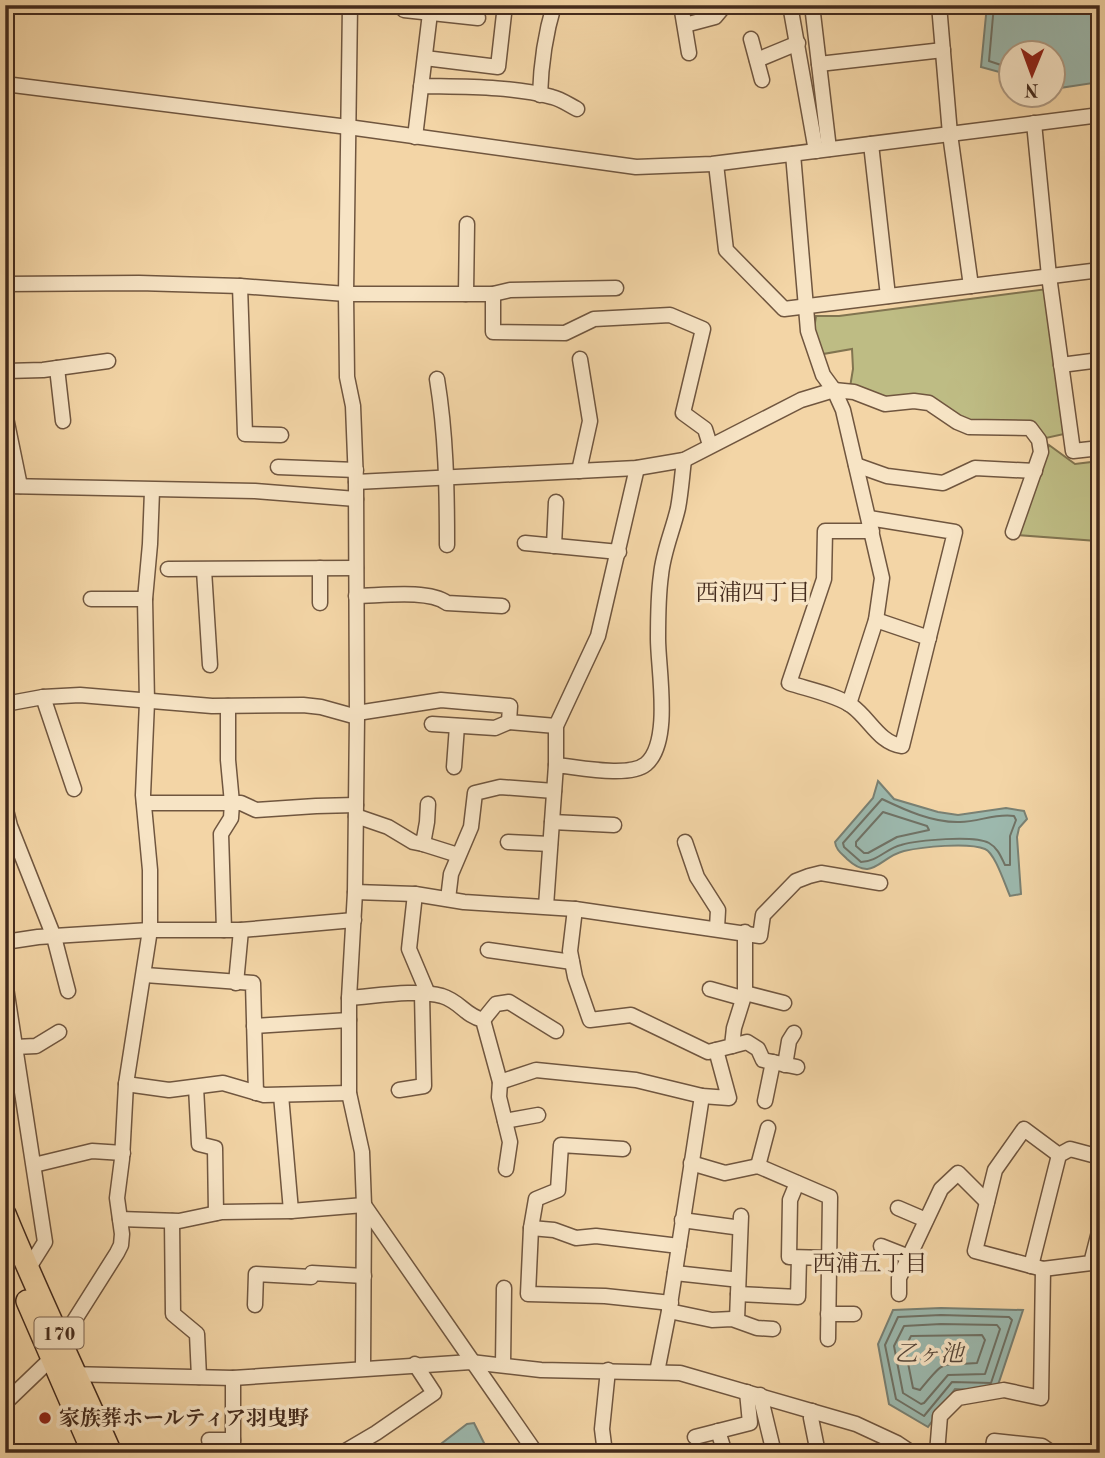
<svg xmlns="http://www.w3.org/2000/svg" width="1105" height="1458" viewBox="0 0 1105 1458" font-family="'Old Standard TT','Noto Serif JP',serif">
  <rect width="100%" height="100%" fill="#f3d5a6"/>
  <filter id="stains"><feTurbulence type="fractalNoise" baseFrequency=".00286" numOctaves="4"/><feColorMatrix values="0 0 0 0 .2 0 0 0 0 .09 0 0 0 0 .02 0 0 0 .5 -.17"/></filter>
  <radialGradient id="worn" r=".72"><stop offset=".6" stop-color="#630" stop-opacity="0"/><stop offset="1" stop-color="#630" stop-opacity=".3"/></radialGradient>
  <g fill="#bebc84" stroke="#817450" stroke-width="2">
    <polygon points="1047,289 1064,434 1046,438 1032,422 969,421 932,400 886,401 850,387 853,369 852,349 823,354 814,329 816,316 839,316"/>
    <polygon points="1049,445 1075,464 1100,461 1100,544 1097,541 1017,535"/>
  </g>
  <g fill="#9cb8ad" stroke="#798073" stroke-width="2">
    <polygon points="987,5 1100,5 1100,82 1053,89 1052,52 1010,52 1010,75 981,67"/>
    <path d="M878 781 894 799 938 812 958 815 1006 808 1024 811 1027 819 1019 828 1017 837 1021 894 1010 896C1005 885 995 853 985 849 968 842 922 847 904 851 879 857 873 883 847 859 841 853 836 850 835 842L873 798Z"/>
    <polygon points="941,1308 1023,1310 996,1391 955,1389 928,1427 889,1404 878,1344 893,1310"/>
    <polygon points="474,1423 489,1453 429,1453 467,1424"/>
  </g>
  <g fill="none" stroke-linecap="round" stroke-linejoin="round">
    <g stroke="#707265" stroke-width="2">
      <polyline points="994,5 989,61 1010,68"/>
      <path d="M882 799C905 810 933 823 960 822 979 822 995 813 1014 816L1016 820 1010 836V865H1005C1001 857 998 848 989 843 974 835 918 840 901 845 887 848 877 862 861 862L844 847 843 843Z"/>
      <polygon points="883,812 927,826 929,830 897,837 868,853 864,853 856,846 856,842"/>
      <polygon points="941,1315 1009,1317 1012,1320 991,1383 952,1382 924,1416 896,1399 885,1345 898,1317"/>
      <polygon points="941,1324 997,1325 1000,1329 985,1374 948,1375 924,1403 921,1404 903,1393 894,1346 904,1326"/>
      <path d="M982 1335 985 1340 977 1363C939 1366 946 1358 920 1390L913 1388 905 1348 911 1336Z"/>
    </g>
    <defs>
      <g id="minor">
        <polyline points="350,5 346,294 347,377 353,406 356,482 357,717 355,892 349,998 349,1093 362,1152 364,1205 363,1368"/>
        <polyline points="681,5 689,53"/>
        <polyline points="790,5 816,151"/>
        <polyline points="812,5 829,149"/>
        <polyline points="939,5 950,134 971,286"/>
        <polyline points="404,10 478,18"/>
        <polyline points="685,25 715,17 725,5"/>
        <polyline points="751,39 762,80"/>
        <polyline points="425,58 498,67 505,5"/>
        <polyline points="757,60 798,43"/>
        <polyline points="819,64 943,50"/>
        <polyline points="5,84 348,127 636,167 712,164 1100,115"/>
        <path d="M421 86C463 87 512 86 552 97 561 99 569 105 577 109"/>
        <path d="M540 95C541 63 545 35 554 5"/>
        <polyline points="1034,123 1049,276 1073,451 1100,448"/>
        <polyline points="415,137 431,5"/>
        <polyline points="871,144 888,296"/>
        <polyline points="716,164 726,250 784,309 1100,270"/>
        <polyline points="5,284 139,283 240,286 346,294 493,294 510,290 616,288"/>
        <polyline points="240,286 245,434 281,435"/>
        <polyline points="466,294 467,224"/>
        <polyline points="493,294 493,332 565,333 594,319 670,315 703,329 683,413 705,429 710,445"/>
        <polyline points="1061,365 1100,360"/>
        <polyline points="5,366 6,371 43,370 108,361"/>
        <polyline points="57,368 63,421"/>
        <path d="M437 379C446 434 447 489 447 545"/>
        <polyline points="5,413 20,486"/>
        <polyline points="856,465 887,476 943,483 975,468 1035,471"/>
        <polyline points="278,467 356,470"/>
        <polyline points="579,471 590,421 580,359"/>
        <polyline points="356,482 637,468 684,460 801,400 834,390 823,375 808,331 793,154"/>
        <polyline points="5,486 255,491 356,499"/>
        <path d="M869 518 955 532 902 746C879 743 870 719 852 706 837 695 807 689 789 683L824 579 825 531H872"/>
        <polyline points="525,543 619,552"/>
        <polyline points="554,546 556,502"/>
        <polyline points="168,569 356,568"/>
        <polyline points="204,570 210,665"/>
        <path d="M356 596C379 596 428 589 447 603L502 606"/>
        <polyline points="91,599 145,599"/>
        <polyline points="320,603 320,568"/>
        <polyline points="876,620 929,638"/>
        <polyline points="43,697 74,789"/>
        <polyline points="5,704 43,697 80,695 212,706 303,705 321,707 357,717"/>
        <polyline points="849,704 876,620 882,578 843,410 834,390 854,392 885,404 914,401 929,403 957,422 969,427 1030,428 1039,440 1041,452 1013,532"/>
        <polyline points="357,713 441,700 510,706 509,722 556,726"/>
        <polyline points="432,724 495,728 509,722"/>
        <polyline points="556,765 556,726 598,636 637,468"/>
        <polyline points="454,767 457,726"/>
        <polyline points="144,803 241,803 256,810 316,806 356,805"/>
        <polyline points="5,806 10,826 54,937 68,991"/>
        <polyline points="356,816 388,827 413,842 423,844 427,822 428,804"/>
        <polyline points="552,822 614,825"/>
        <polyline points="508,842 550,844"/>
        <polyline points="685,842 697,877 718,910 717,928"/>
        <polyline points="423,844 458,855"/>
        <polyline points="355,892 415,894 464,902 575,909 760,936 763,915 796,881 809,876 821,873 880,883"/>
        <polyline points="415,894 409,949 428,994"/>
        <polyline points="448,899 451,874 471,827 475,793 500,787 554,791"/>
        <path d="M546 906 556 765C578 767 629 778 646 764 672 742 658 669 658 639 658 618 658 596 661 575 663 552 673 530 678 508 681 492 682 476 684 460"/>
        <polyline points="224,930 221,834 231,818 232,803 228,760 228,706"/>
        <polyline points="5,942 38,937 150,930 241,930 354,920"/>
        <polyline points="488,950 572,962"/>
        <polyline points="145,975 253,983 256,1093"/>
        <polyline points="5,981 45,1242 28,1269"/>
        <polyline points="236,983 241,930"/>
        <polyline points="710,989 742,998"/>
        <polyline points="745,993 784,1003"/>
        <path d="M349 998C377 996 416 989 442 996 461 1002 464 1015 483 1020L500 1082 536 1070 636 1080 702 1096 729 1098 716 1050 708 1052 631 1015 590 1020 575 977 570 951 575 909"/>
        <polyline points="483,1020 496,1004 509,1002 556,1031"/>
        <polyline points="254,1026 349,1020"/>
        <polyline points="732,1046 747,1042 758,1049 763,1060 797,1067"/>
        <polyline points="15,1047 36,1046 59,1032"/>
        <polyline points="716,1050 732,1046 734,1028 745,993 745,932"/>
        <polyline points="785,1065 789,1041 794,1033"/>
        <polyline points="500,1082 499,1097 510,1142 506,1169"/>
        <polyline points="126,1084 169,1090 223,1083 264,1095 349,1093"/>
        <polyline points="196,1087 199,1144 215,1148 216,1213"/>
        <polyline points="399,1090 424,1086 422,994"/>
        <polyline points="281,1095 291,1211"/>
        <polyline points="765,1101 773,1062"/>
        <polyline points="505,1121 538,1115"/>
        <polyline points="623,1149 561,1145 558,1190 536,1199 531,1228 528,1294 605,1296 671,1303"/>
        <polyline points="1059,1155 1024,1129 995,1170 975,1251 1043,1269 1091,1263 1100,1228"/>
        <polyline points="691,1163 725,1173 758,1166 830,1197 828,1339"/>
        <polyline points="34,1165 92,1151 123,1153"/>
        <polyline points="758,1166 768,1128"/>
        <polyline points="797,1183 790,1200 789,1257 829,1258"/>
        <polyline points="364,1205 536,1453"/>
        <polyline points="898,1208 926,1220"/>
        <polyline points="120,1219 179,1221 222,1212 291,1211 364,1205"/>
        <polyline points="682,1220 734,1227"/>
        <polyline points="172,1221 173,1314 197,1334 199,1377"/>
        <polyline points="531,1228 554,1230 576,1238 596,1236 679,1246"/>
        <polyline points="881,1246 909,1257"/>
        <polyline points="1031,1266 1059,1155 1070,1149 1100,1157"/>
        <polyline points="675,1273 731,1279"/>
        <polyline points="738,1294 798,1297 799,1258"/>
        <polyline points="899,1294 899,1278 941,1189 958,1173 987,1202"/>
        <polyline points="255,1305 256,1274 311,1277 312,1273 364,1276"/>
        <polyline points="669,1311 712,1320 732,1319 757,1328 773,1329"/>
        <polyline points="828,1314 854,1314"/>
        <polyline points="737,1320 741,1216"/>
        <polyline points="62,1340 117,1253 121,1245 122,1234 117,1198 122,1159 126,1084 150,930 150,870 143,795 147,702 145,599 150,544 152,491"/>
        <polyline points="503,1365 504,1288"/>
        <polyline points="657,1372 669,1311 702,1096"/>
        <polyline points="68,1374 233,1378 471,1362 541,1370 680,1373 856,1424 897,1443 912,1453"/>
        <polyline points="760,1395 774,1453"/>
        <polyline points="5,1403 56,1354"/>
        <polyline points="812,1411 811,1418 818,1453"/>
        <polyline points="718,1431 725,1453"/>
        <polyline points="695,1437 750,1423 747,1392"/>
        <polyline points="209,1440 233,1440"/>
        <polyline points="233,1453 233,1378"/>
        <polyline points="342,1453 376,1433 434,1393 415,1364"/>
        <polyline points="605,1453 602,1429 608,1370"/>
        <polyline points="937,1453 940,1416 958,1398 1004,1390 1041,1398 1043,1269"/>
        <polyline points="992,1453 994,1441 1042,1446 1052,1453"/>
      </g>
      <g id="highway">
        <path d="M5 1214C38 1295 76 1373 111 1453"/>
        <polyline points="27,1301 93,1453"/>
      </g>
    </defs>
    <use href="#minor" stroke="#70563f" stroke-width="17"/>
    <use href="#highway" stroke="#442b1d" stroke-width="24"/>
    <use href="#minor" stroke="#f7e4c5" stroke-width="14"/>
    <use href="#highway" stroke="#f3d5a6" stroke-width="21"/>
  </g>
  <circle fill="#8f2418" stroke="#f7e4c5" stroke-width="2.5" cx="45" cy="1418" r="7"/>
  <g text-anchor="middle" stroke-width="7" stroke-linejoin="round" paint-order="stroke">
    <rect fill="#f7e4c5" stroke="#7a624f" stroke-width="2" x="34.5" y="1317.5" width="49" height="31" rx="5"/>
    <g font-size="19" font-weight="bold" fill="#442b1d">
      <text x="59" y="1340">170</text>
    </g>
    <g font-size="21" font-weight="bold" fill="#442b1d" stroke="#f7e4c5" text-anchor="start">
      <text x="59" y="1425">家族葬ホールティア羽曳野</text>
    </g>
    <g font-size="23" fill="#442b1d" stroke="#f7e4c5">
      <text x="753" y="600">西浦四丁目</text>
      <text x="870" y="1271">西浦五丁目</text>
    </g>
    <g font-size="23" font-style="italic" fill="#56473a" stroke="#f7e4c5">
      <text x="929" y="1361">乙ヶ池</text>
    </g>
  </g>
  <rect width="1105" height="1458" fill="none" stroke="#f3d5a6" stroke-width="28"/>
  <rect x="7" y="7" width="1091" height="1444" fill="none" stroke="#442b1d" stroke-width="3.5"/>
  <rect x="14" y="14" width="1077" height="1430" fill="none" stroke="#442b1d" stroke-width="2"/>
  <g transform="translate(1032 74) rotate(181)"><circle r="33" fill="#f7e4c5" stroke="#af9a82" stroke-width="2"/>
  <path d="M0-5L12 26L0 18L-12 26Z" fill="#8f2418"/>
  <text y="-10" font-size="19" font-weight="bold" text-anchor="middle" fill="#442b1d">N</text>
  </g>
  <rect width="100%" height="100%" filter="url(#stains)"/>
  <rect width="100%" height="100%" fill="url(#worn)"/>
</svg>
